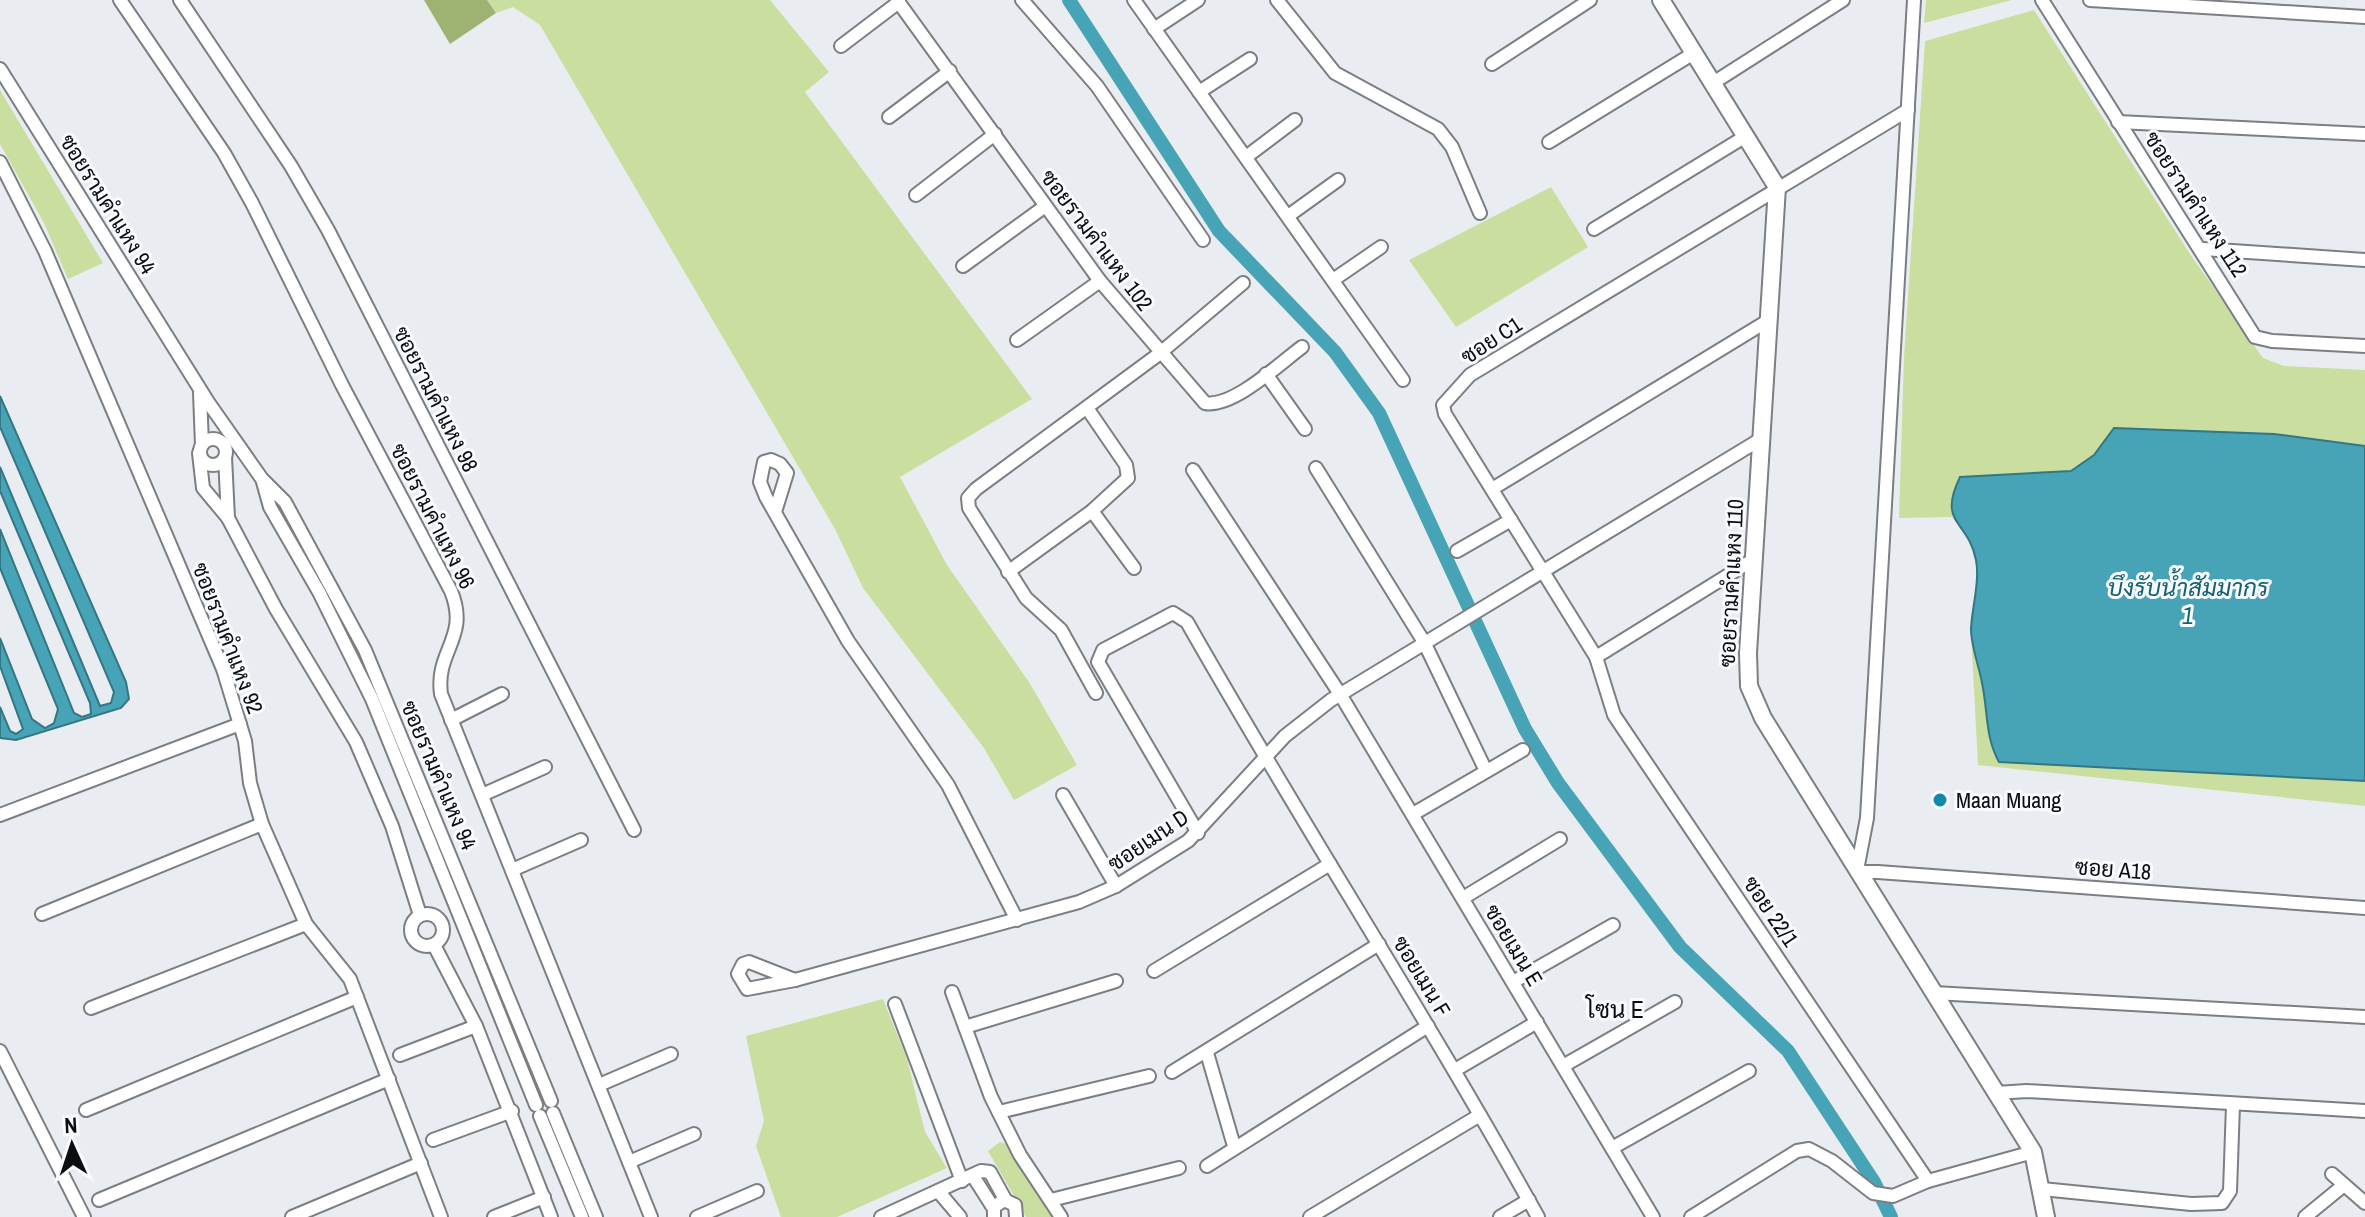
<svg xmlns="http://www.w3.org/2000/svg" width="2365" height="1217" viewBox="0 0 2365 1217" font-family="'Archivo Narrow',Sarabun,sans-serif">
  <rect width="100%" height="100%" fill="#e9edf1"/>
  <g fill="#cadea0">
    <polygon points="487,0 770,0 829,72 805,92 1032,399 900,477 947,565 1029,682 1077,765 1014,800 984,748 863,588 835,529 540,25 513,7 496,13"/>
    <polygon points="1926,0 2012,0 1924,23"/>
    <polygon points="2034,10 2190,254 2263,358 2284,366 2365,370 2365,806 1978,765 1971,633 1977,566 1972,540 1952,517 1899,518 1904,357 1925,41"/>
    <polygon points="0,90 103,263 68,279 44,223 0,144"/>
    <polygon points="1551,187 1588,247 1456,327 1409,260"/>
    <polygon points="883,999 907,1059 925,1132 947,1168 837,1217 781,1217 756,1146 764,1121 746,1036"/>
    <polygon points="1000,1142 1009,1145 1053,1217 1026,1217 988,1151"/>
  </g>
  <polygon fill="#9eb271" points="424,0 487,0 496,13 450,44"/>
  <g fill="#47a3b6" stroke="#357684" stroke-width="2">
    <polygon points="0,396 126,682 129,699 121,708 16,740 0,738 0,707 10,731 16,734 23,729 0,666 0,638 32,719 45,728 54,723 58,709 0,568 0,529 74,713 82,717 91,714 90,703 0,491 0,467 100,706 111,703 114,692 0,427"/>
    <path d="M2114 428 2274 434 2365 446V781L1999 762C1985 737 1988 711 1982 683 1979 666 1971 646 1971 629 1972 607 1980 582 1976 560 1968 519 1937 525 1960 477L2071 471 2094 455Z"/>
  </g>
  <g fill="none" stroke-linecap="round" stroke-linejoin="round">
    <polyline stroke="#47a3b6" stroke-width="14" points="1069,0 1219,231 1335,352 1379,413 1525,729 1558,783 1680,947 1788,1051 1874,1182 1891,1217"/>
    <defs>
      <g id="minor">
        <path d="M120 0 224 153 252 203 342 385 451 591C470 638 435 650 441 694L651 1217"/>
        <polyline points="180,0 291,166 328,230 634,830"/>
        <path d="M897 0 1100 281 1205 403C1233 408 1279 364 1302 347"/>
        <polyline points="1022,0 1097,86 1203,240"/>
        <polyline points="1134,0 1403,380"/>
        <polyline points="1277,0 1335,73 1438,129 1452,147 1480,213"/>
        <polyline points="2042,0 2255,337 2272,341 2365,346"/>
        <polyline points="2090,0 2365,17"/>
        <polyline points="1154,29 1198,0"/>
        <polyline points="841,46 899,2"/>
        <polyline points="1492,64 1590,0"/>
        <polyline points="0,69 208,402 262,479 285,502 365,650 551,1101"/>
        <polyline points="1713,83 1843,0"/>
        <polyline points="1199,92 1250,59"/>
        <polyline points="1908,110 1470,375 1443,405 1445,414 1596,657 1614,715 1928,1181"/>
        <polyline points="889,117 950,71"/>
        <polyline points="2118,122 2365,134"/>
        <polyline points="1549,142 1694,53"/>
        <polyline points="1246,157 1295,120"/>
        <polyline points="0,162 45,251 223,669 245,741 250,783 262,824 306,924 350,979 441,1217"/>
        <polyline points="916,195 995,134"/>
        <polyline points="1288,216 1338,180"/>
        <polyline points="1594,229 1746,136"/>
        <polyline points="2203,249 2365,260"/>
        <polyline points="963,266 1044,207"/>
        <polyline points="1333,280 1381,247"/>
        <polyline points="1017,340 1100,281"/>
        <polyline points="1266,374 1305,429"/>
        <polyline points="200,393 202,445"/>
        <circle cx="213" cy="452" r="13"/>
        <polyline points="199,453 203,488 228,518 276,609 356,742 392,826 420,915"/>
        <polyline points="225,457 228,518"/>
        <polyline points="1316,468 1424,642 1486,771"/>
        <polyline points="1193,470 1340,694 1653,1217"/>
        <polyline points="263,482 270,507 319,592 372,699 536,1105"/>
        <polyline points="1492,489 1769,320"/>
        <polyline points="1092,511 1134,568"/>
        <polyline points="775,512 787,473 780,464 771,460 764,462 760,482 766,497 848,641 948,785 1017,920"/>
        <polyline points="1457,551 1511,520"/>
        <polyline points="1008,572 1092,511 1128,478 1126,465 1087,408"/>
        <polyline points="1596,657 1751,561"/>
        <polyline points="1096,693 1061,630 1026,598 969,508 968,498 976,489 1159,354 1243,283"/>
        <polyline points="451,720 502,694"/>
        <polyline points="482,795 545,767"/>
        <polyline points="1063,795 1116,886"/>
        <polyline points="1413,814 1523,750"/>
        <polyline points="0,815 240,724"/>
        <path d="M1198 833 1098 662 1103 650 1173 613 1187 622C1301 823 1426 1015 1538 1217"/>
        <polyline points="512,870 581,840"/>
        <polyline points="1857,870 1867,818 1914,0"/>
        <polyline points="1860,876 1864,872 1878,872 2365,908"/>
        <polyline points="1463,898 1560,839"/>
        <polyline points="42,914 262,824"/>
        <circle cx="427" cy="930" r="16"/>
        <polyline points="434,945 476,1026 551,1217"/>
        <polygon points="749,962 795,980 747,989 738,974 743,964"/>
        <polyline points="1154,971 1330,864"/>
        <polyline points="795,980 1079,902 1116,886 1188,841 1285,736 1331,700 1761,439"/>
        <polyline points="1513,982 1613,925"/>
        <polyline points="952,992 991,1097 1020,1155 1061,1217"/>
        <polyline points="1934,993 2365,1017"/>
        <polyline points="895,1004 962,1181"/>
        <polyline points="91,1008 306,924"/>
        <polyline points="965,1027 1116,981"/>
        <polyline points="0,1051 84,1217"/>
        <polyline points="1207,1053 1234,1146"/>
        <polyline points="400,1055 476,1026"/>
        <polyline points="1563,1066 1675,1002"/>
        <polyline points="1455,1070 1537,1022"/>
        <polyline points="1172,1072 1379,944"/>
        <polyline points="599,1085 671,1054"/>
        <polyline points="1996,1093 2027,1091 2365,1111"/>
        <polyline points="86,1110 357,997"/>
        <polyline points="999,1112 1149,1076"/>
        <polyline points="553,1113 596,1217"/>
        <polyline points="540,1116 582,1217"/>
        <polyline points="433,1140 512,1111"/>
        <polyline points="1612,1148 1749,1071"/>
        <polyline points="629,1162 694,1134"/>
        <polyline points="1207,1166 1428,1026"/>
        <polyline points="2332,1174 2365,1203"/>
        <polyline points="973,1176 994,1209"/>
        <polyline points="2042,1189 2191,1204 2222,1203 2230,1191 2233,1105"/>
        <polyline points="938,1191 960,1217"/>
        <polyline points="99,1200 389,1079"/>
        <polyline points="1051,1200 1179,1168"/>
        <polyline points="292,1217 421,1163"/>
        <polyline points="494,1217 544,1197"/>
        <polyline points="697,1217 757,1191"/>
        <polyline points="881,1217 981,1171 990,1172 1006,1201"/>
        <polyline points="994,1217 994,1207 1004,1200 1015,1205 1016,1217"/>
        <polyline points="1310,1217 1480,1115"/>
        <polyline points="1500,1217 1529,1200"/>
        <polyline points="1691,1217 1797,1151 1809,1149 1832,1161 1873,1193 1893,1196 1928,1181 2033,1152"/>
        <polyline points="2305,1217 2344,1185"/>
      </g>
      <polyline id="tertiary" points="1661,0 1777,187 1748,653 1749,686 1763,718 2033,1152 2046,1217"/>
    </defs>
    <use href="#minor" stroke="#7b7e82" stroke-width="16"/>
    <use href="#tertiary" stroke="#7b7e82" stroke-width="20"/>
    <use href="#minor" stroke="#fff" stroke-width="12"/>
    <use href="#tertiary" stroke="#fff" stroke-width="16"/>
  </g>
  <circle fill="#0f8aad" stroke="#f7faff" stroke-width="3" cx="1940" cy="800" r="8"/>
  <g text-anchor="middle" stroke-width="6" stroke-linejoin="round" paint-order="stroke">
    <g font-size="22" fill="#0b0d0e" stroke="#f7faff">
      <text transform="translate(108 204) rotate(58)" y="8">ซอยรามคําแหง 94</text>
      <text transform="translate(2196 204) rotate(57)" y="8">ซอยรามคำแหง 112</text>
      <text transform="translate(1097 240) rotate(53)" y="8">ซอยรามคําแหง 102</text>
      <text transform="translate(1491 340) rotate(-33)" y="8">ซอย C1</text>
      <text transform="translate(436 399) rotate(63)" y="8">ซอยรามคําแหง 98</text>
      <text transform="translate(433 516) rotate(63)" y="8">ซอยรามคําแหง 96</text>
      <text transform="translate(1731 583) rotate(-87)" y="8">ซอยรามคำแหง 110</text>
      <text transform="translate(228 638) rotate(69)" y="8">ซอยรามคําแหง 92</text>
      <text transform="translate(439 775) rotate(67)" y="8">ซอยรามคําแหง 94</text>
      <text transform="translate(1148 840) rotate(-34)" y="8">ซอยเมน D</text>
      <text transform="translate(2113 869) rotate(4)" y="8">ซอย A18</text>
      <text transform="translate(1771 911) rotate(56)" y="8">ซอย 22/1</text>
      <text transform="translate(1514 945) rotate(59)" y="8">ซอยเมน E</text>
      <text transform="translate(1422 976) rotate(59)" y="8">ซอยเมน F</text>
    </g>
    <g font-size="22" fill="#0b0d0e" stroke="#f7faff" text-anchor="start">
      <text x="1956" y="808">Maan Muang</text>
    </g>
    <g font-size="24" font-style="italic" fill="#16616f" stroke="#f7faff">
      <text x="2188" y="596">บึงรับน้ำสัมมากร<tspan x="2188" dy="28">1</tspan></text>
    </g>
    <g font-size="24" fill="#0b0d0e" stroke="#f7faff">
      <text x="1615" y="1018">โซน E</text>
    </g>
  </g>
  <g transform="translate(72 1145) rotate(357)" stroke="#f7faff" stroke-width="6" paint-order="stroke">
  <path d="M0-6L14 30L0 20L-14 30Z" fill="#0b0d0e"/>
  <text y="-12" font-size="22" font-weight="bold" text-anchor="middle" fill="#0b0d0e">N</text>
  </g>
</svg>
